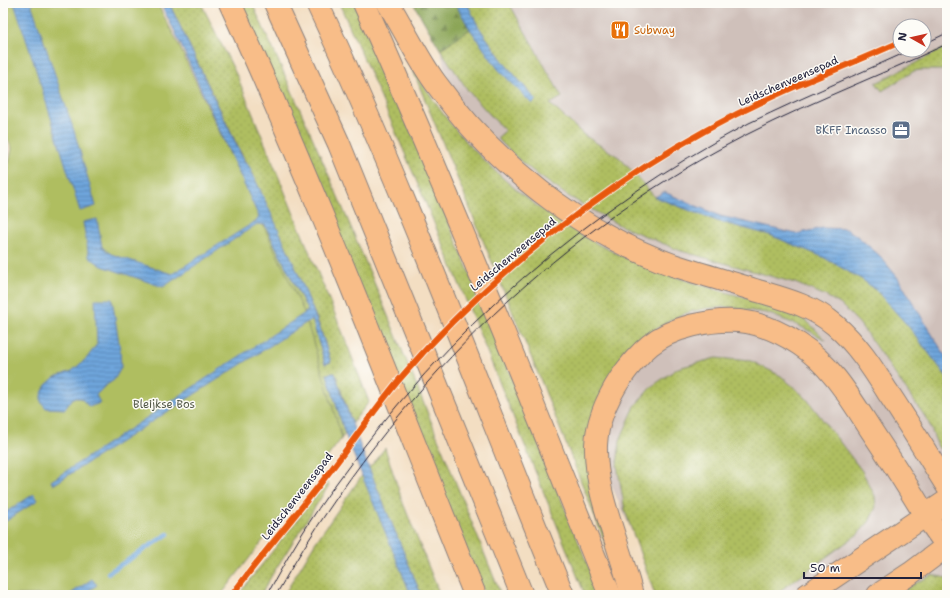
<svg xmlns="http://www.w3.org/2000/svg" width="950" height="598" viewBox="0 0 950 598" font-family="'Shantell Sans',sans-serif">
  <defs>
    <pattern id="grass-dots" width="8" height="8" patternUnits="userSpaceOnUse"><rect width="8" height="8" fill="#afbe61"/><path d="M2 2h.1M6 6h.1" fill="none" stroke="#96a355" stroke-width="1.8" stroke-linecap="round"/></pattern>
    <pattern id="forest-firs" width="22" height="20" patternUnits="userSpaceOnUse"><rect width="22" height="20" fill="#8ba557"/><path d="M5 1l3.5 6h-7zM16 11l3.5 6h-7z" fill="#718649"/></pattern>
    <pattern id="water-rules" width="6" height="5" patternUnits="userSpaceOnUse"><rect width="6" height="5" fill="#6ea5dc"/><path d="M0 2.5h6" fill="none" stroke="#5a86b4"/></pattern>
  </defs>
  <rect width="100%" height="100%" fill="#fdfcf7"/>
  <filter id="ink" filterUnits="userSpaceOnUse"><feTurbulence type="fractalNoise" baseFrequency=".025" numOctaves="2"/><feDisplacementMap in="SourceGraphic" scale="8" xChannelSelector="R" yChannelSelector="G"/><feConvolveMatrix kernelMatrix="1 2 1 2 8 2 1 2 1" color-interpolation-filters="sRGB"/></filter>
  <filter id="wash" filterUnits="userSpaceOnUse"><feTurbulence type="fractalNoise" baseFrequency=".012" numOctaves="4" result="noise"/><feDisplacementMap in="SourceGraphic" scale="16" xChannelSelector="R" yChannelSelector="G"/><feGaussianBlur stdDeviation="0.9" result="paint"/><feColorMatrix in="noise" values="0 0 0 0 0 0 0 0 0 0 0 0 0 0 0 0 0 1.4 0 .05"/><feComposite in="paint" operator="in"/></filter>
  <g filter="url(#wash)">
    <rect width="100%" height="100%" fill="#f3dec2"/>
    <path fill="#cfc0ba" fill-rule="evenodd" d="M428 3H947V595H660L471 170ZM900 26H924V50H900Z"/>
    <g fill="url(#grass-dots)" stroke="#68704e">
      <path d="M169 3H201L238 78 344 336 369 402 352 423 335 373 327 374 345 434 322 463 300 406 218 457 137 482 79 545 42 595H37L13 573 51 519 50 507 45 501 38 500 34 494 3 514V480L135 395 141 386 131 315 127 302C111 299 97 299 81 302L73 331 59 334H35L28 384 34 392 41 395V402L46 408 65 409 55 418 3 456V430L19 335 3 332V258L12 255 36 229 62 224 76 290 137 293 141 298 153 379 174 366 163 287 258 224 265 225 308 311 51 481 53 485 312 319 325 364 331 362 319 324 290 255Z"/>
      <path d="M238 3H252C342 197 421 396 501 595H485Z"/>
      <path d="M339 3H354L422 156 600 595H585C505 397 427 198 339 3Z"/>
      <polygon points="467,3 509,3 562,97 550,104 584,135 620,158 655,197 717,221 770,235 823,257 863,280 877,291 909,327 947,377 947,454 938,447 928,421 859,323 840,304 826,296 795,283 681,251 619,225 568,196 542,178 519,160 497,138 505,131 469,92 440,49 470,29 498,69 536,100 505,64 478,26"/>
      <polygon points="947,47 947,69 945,70 922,70 914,71 882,91 876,83"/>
      <path d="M411 66C423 83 434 102 447 119 503 190 580 244 666 274 696 284 726 292 756 301 770 305 793 312 804 319 812 325 819 334 826 340L800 326 767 313 728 307 709 308 693 311 680 315 654 330 604 388 611 557 541 381Z"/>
      <polygon points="716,358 751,361 781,376 806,398 862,471 875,496 876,507 869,522 858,534 774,595 655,595 625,511 617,465 620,440 635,406 651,387 678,368"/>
      <polygon points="385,448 403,503 440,595 421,595 369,468"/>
      <polygon points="363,474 411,595 284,595 315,543"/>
      <polygon points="327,482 329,485 272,575 261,595 238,595"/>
      <polygon points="932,575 947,578 947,595 896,595 914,584"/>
    </g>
    <polygon fill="url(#forest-firs)" stroke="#566449" points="413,3 455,3 470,29 440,49"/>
    <polygon fill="#afbe61" stroke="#68704e" points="3,3 157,3 175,37 304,312 342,438 221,595 3,595 3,193 12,148 3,130"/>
    <g fill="url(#water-rules)" stroke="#48648c">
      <polygon points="14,3 31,3 74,131 96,206 80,211 32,57"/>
      <path d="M160 3H169L245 163 249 166C279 231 310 294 331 362L325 364 312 319 53 485 51 481 308 311 265 225 257 224 163 287 102 266 89 257 83 222 97 219 102 247 111 254 172 274 256 221 259 217 175 32Z"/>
      <polygon points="455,3 467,3 478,26 505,64 536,100 532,104 498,69 470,29"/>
      <polygon points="664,192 720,216 796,234 823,228 846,229 856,235 880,256 898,278 947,359 947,377 909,327 877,291 863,280 823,257 770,235 717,221 655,197"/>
      <polygon points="95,299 112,299 120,349 121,368 114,380 105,386 96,395 100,403 89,407 81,398 73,398 65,409 46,408 41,402 41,395 46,385 55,377 72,371 87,358 97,344"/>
      <path d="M335 373C358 449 392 521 421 595H411L345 434 327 374Z"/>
      <polygon points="34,494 38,500 3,523 3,514"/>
      <polygon points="92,579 97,585 82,595 69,595"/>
    </g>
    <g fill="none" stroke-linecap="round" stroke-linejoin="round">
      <polyline stroke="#6ea5dc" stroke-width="4.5" points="108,573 168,534"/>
    </g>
  </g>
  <g filter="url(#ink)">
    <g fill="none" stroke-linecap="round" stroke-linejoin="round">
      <defs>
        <g id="primary">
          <polyline points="925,515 947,546"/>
          <polyline points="807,595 947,501"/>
          <polyline points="878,595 911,573 947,546"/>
        </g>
        <g id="motorway">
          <path d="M230 3C319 197 395 397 475 595"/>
          <polyline points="275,3 339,144 522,595"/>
          <path d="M317 3C408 197 482 397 563 595"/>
          <path d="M364 3C451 198 530 397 610 595"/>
          <path d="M388 3C404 29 417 57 435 82 493 163 579 232 673 265 701 274 730 282 758 291 785 299 813 306 835 325 857 344 872 367 887 391 908 422 927 454 947 486"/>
          <path d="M632 595C628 580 624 566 619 551 608 516 595 482 596 445 597 420 607 399 620 379 629 366 638 355 650 345 672 327 711 319 739 321 760 323 782 333 799 344 832 365 852 401 873 433 891 460 908 487 925 515"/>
        </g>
      </defs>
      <use href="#primary" stroke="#8a807e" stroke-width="24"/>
      <use href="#motorway" stroke="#8a807e" stroke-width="24"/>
      <use href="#primary" stroke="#f8bd88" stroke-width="22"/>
      <use href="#motorway" stroke="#f8bd88" stroke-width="22"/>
      <g stroke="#22223b" stroke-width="1">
        <polyline points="924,44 947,33"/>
        <path d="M267 595C288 556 311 517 338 481 447 330 584 211 749 123 763 116 778 110 792 103 832 85 871 68 911 50"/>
        <path d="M276 595C379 411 531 253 716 151 791 109 870 80 947 44"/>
      </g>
      <defs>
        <path id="cycleway" d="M232 595C263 552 299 512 331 470 354 440 374 410 398 381 470 296 555 225 649 164 694 135 744 109 794 87 829 72 865 58 900 42"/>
      </defs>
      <use href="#cycleway" stroke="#fdfcf7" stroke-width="8"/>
      <use href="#cycleway" stroke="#e8590c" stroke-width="6"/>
    </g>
  </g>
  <defs>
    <symbol id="restaurant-square" viewBox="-11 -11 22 22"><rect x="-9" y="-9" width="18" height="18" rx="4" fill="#e8710a" stroke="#fdfcf7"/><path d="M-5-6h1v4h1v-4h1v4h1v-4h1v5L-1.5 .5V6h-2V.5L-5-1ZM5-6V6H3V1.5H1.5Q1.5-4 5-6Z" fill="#fff"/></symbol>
    <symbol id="office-square" viewBox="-11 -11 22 22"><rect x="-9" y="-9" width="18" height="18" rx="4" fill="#5c6f8a" stroke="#fdfcf7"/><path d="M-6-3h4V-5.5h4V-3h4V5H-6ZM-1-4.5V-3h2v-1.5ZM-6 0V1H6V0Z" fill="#fff"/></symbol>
  </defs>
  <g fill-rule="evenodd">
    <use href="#restaurant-square" x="609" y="19" width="22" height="22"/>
    <use href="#office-square" x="890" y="119" width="22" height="22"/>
  </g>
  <g text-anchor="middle" stroke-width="3" stroke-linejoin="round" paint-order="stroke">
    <g font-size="11" fill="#c56008" stroke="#fdfcf7" text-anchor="start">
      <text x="634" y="34">Subway</text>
    </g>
    <g font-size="11" fill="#22223b" stroke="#fdfcf7">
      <text transform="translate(788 81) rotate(-24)" y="4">Leidschenveensepad</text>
      <text transform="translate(513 254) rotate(-40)" y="4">Leidschenveensepad</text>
      <text transform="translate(297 496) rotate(-52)" y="4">Leidschenveensepad</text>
    </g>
    <g font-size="11" fill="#4e5e75" stroke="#fdfcf7" text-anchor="end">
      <text x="887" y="134">BKFF Incasso</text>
    </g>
    <g font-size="11" fill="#535948" stroke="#fdfcf7">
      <text x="164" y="408">Bleijkse Bos</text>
    </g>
  </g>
  <rect width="950" height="598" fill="none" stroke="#fdfcf7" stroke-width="16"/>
  <g transform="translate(912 38) rotate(278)"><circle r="19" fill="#fdfcf7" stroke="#a5a5ac"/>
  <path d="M0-3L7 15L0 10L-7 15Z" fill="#c8321e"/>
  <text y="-6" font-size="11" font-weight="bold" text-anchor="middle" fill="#22223b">N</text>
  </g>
  <path d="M804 572v6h117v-6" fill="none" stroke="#22223b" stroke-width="2"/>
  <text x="810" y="572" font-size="12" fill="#22223b" stroke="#fdfcf7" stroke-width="3" paint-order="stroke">50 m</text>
</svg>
